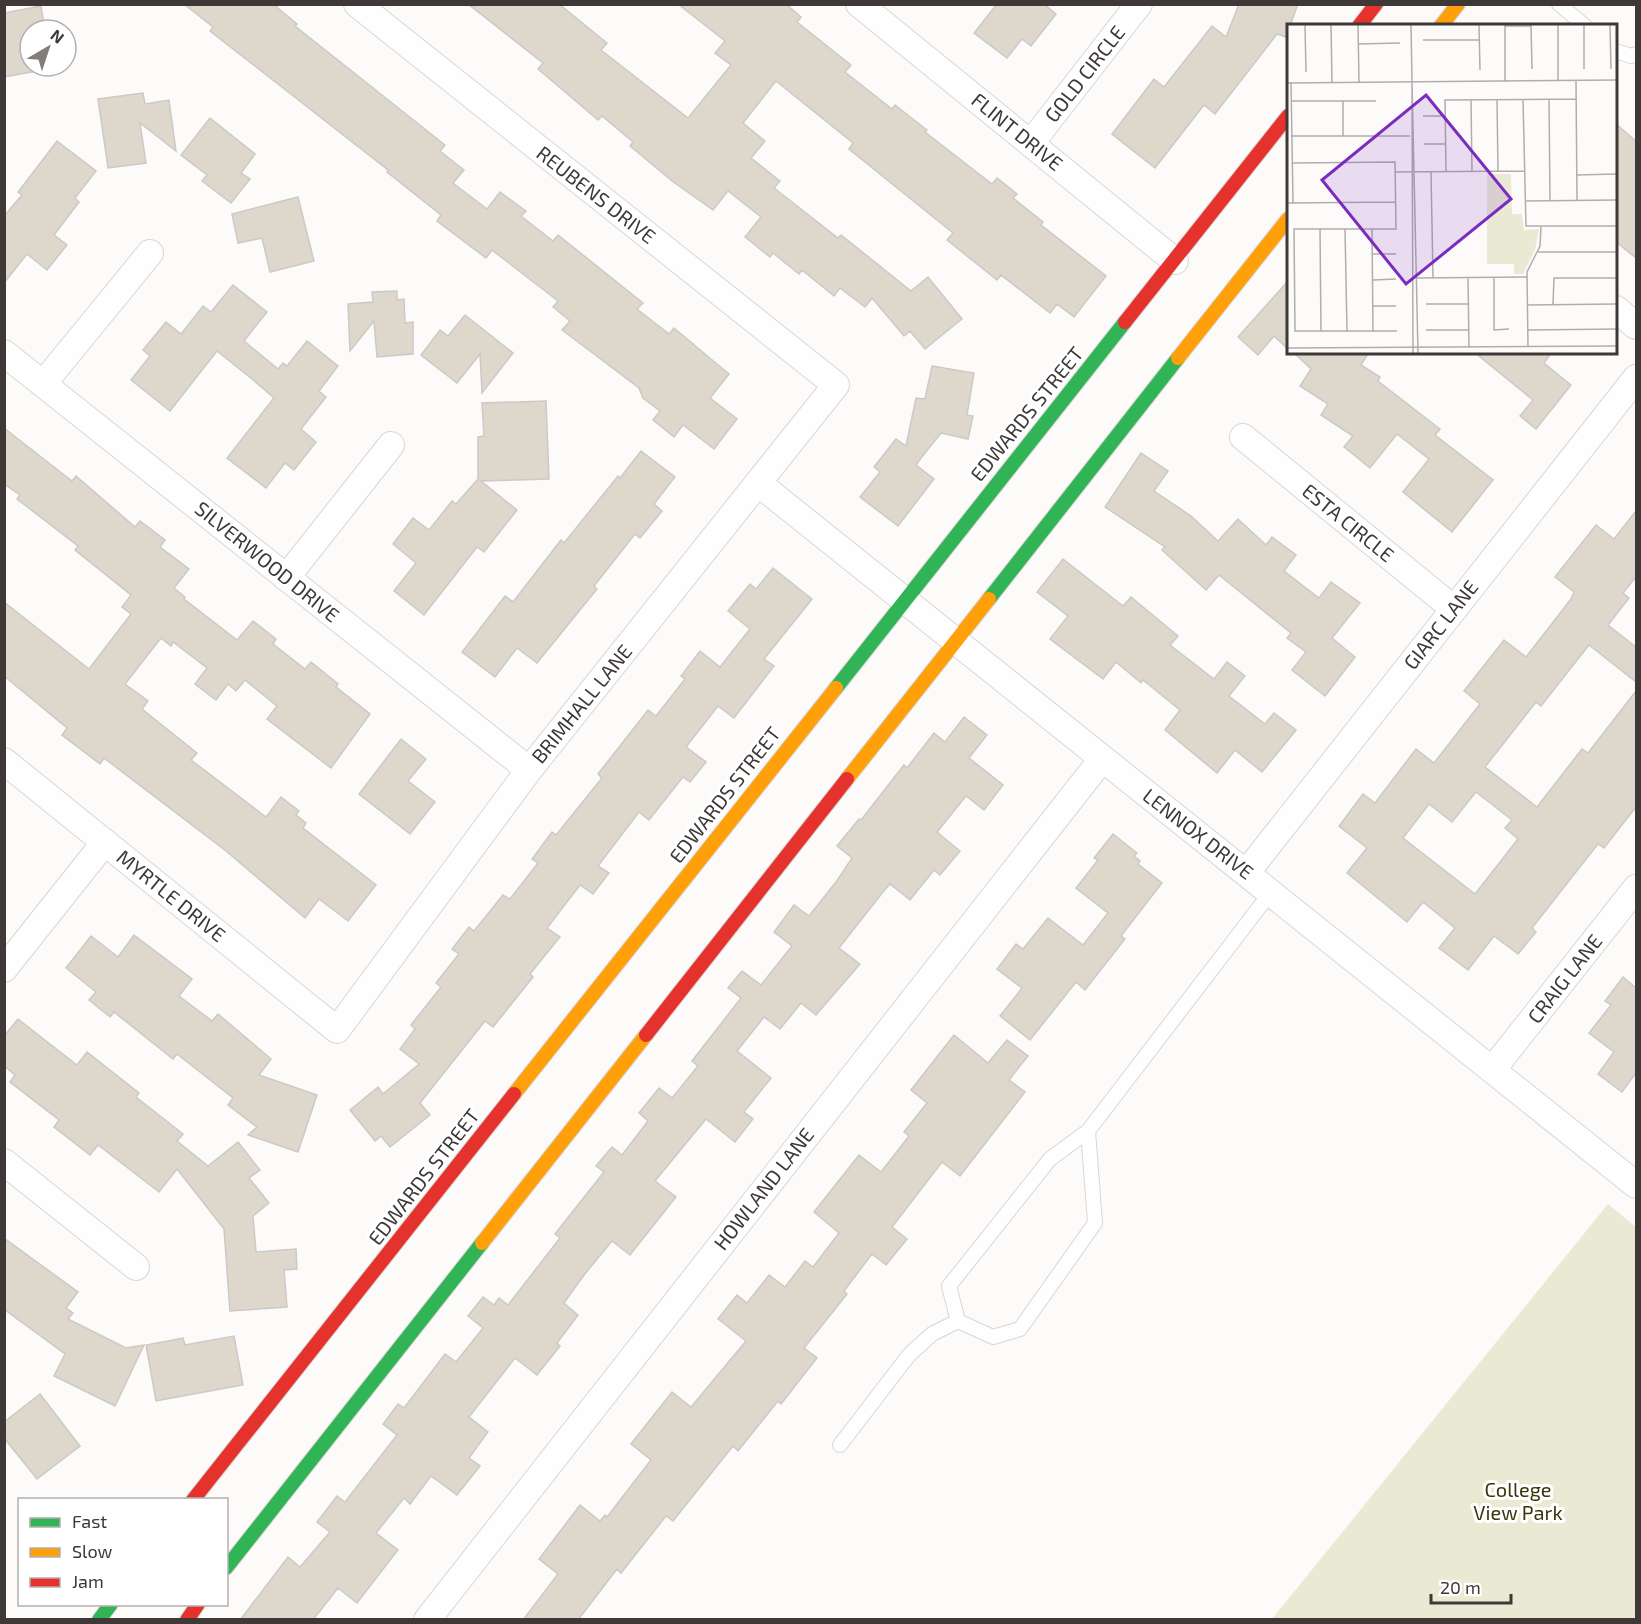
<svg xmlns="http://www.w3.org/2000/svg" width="1641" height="1624" viewBox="0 0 1641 1624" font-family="'Exo 2',sans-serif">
  <rect width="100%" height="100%" fill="#fdfbfa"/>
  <polygon fill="#eaead4" points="1608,1204 1636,1227 1636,1619 1272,1619"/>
  <g fill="#ddd7cc" stroke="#ccc9c6" stroke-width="1.5" fill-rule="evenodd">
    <polygon points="184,4 273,4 297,24 295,26 445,145 440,151 464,170 453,183 487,209 500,192 526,211 521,216 553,241 558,235 643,303 637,309 669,334 674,328 729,374 710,398 737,419 714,449 683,425 674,437 653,420 660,411 643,398 639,388 562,330 570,321 553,307 558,301 492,250 486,258 437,221 441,215 387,172 388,170 210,31 213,27"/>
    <polygon points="468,4 559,4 607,43 601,50 688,118 731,65 715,53 725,41 678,4 786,4 801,17 797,22 851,65 845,72 892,109 895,105 927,130 925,132 992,184 997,178 1017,194 1013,198 1043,222 1041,225 1106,276 1074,317 1057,304 1050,313 1001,275 997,280 947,240 953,233 849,149 853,143 776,81 743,123 765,141 751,158 780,181 774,188 838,238 841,235 911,291 928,277 962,319 925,349 910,331 904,336 872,298 865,307 840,288 834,296 802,270 799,274 773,253 770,257 745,237 761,217 728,191 713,210 672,181 630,146 633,142 602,116 598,120 538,69 543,63"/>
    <polygon points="997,4 1044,4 1056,14 1031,46 1022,39 1007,58 974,33"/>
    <polygon points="1239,4 1298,4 1286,37 1277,34 1215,114 1204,105 1155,168 1112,134 1154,79 1164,87 1212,26 1226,37"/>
    <polygon points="41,6 45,30 30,30 30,66 53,68 4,77 4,13"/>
    <polygon points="143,93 145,104 169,100 176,151 140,123 146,163 108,168 98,99"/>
    <polygon points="210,118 255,154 241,173 250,179 231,203 202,181 207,175 181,155"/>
    <polygon points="1616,124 1636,141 1636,258 1616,242"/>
    <polygon points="57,141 96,171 75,198 79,202 54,235 67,245 47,270 27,254 4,283 4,216 22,195 18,192"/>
    <polygon points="298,197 314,261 270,272 262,238 238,243 232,214"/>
    <polygon points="1288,281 1288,349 1274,336 1258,355 1238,337"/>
    <polygon points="233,285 267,312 244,341 278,369 283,363 287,366 307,341 338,366 319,391 326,397 301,429 316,442 294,470 285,463 266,488 227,458 274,398 252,379 217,351 170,411 131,380 150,356 143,350 166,322 181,334 203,306 211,312"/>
    <polygon points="397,291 397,300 404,299 405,323 413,322 413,354 377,357 374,321 350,351 348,304 373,302 372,292"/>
    <polygon points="465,315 513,353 482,393 480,354 457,383 421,355 440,330 448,336"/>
    <polygon points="1293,352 1369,352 1361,365 1380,377 1378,381 1440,429 1435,435 1493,480 1452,532 1403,492 1429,459 1397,434 1370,468 1344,447 1353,436 1321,415 1328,404 1300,386 1311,369"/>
    <polygon points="1474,352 1552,352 1544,363 1571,385 1536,429 1520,416 1533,400"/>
    <polygon points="932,366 974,373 967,415 973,416 968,439 941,433 921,458 916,465 934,479 898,526 860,497 880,472 874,467 896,439 906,446 916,398 925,399"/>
    <polygon points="546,401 549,479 481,481 517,510 484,552 477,547 424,615 394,591 416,563 393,544 413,518 429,530 452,501 456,504 478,479 478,437 484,436 482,403"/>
    <polygon points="4,428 72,481 76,476 135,527 140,521 165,540 160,547 189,569 174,588 185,597 184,599 237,640 253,621 276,639 273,644 305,669 311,662 338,684 336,687 370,714 331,768 267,719 277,706 245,680 236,691 228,684 216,700 195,684 207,668 173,642 171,646 161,638 125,684 148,701 142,709 197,753 191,760 266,817 281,797 299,811 296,815 306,823 303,828 376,885 348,921 319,899 305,918 226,851 104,758 100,764 62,735 67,728 4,676 4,602 89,669 131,614 122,607 131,595 75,550 78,546 17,499 20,495 4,484"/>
    <polygon points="641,451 675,477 654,504 662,511 640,538 635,534 594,586 597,589 537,663 517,648 495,677 462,652 505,596 513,602 561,540 564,543 618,476 620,478"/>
    <polygon points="1141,453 1168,471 1154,491 1191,516 1218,541 1238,519 1266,545 1272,537 1296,555 1284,571 1319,598 1331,582 1360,603 1332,638 1355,657 1325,696 1292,670 1306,652 1287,638 1291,633 1219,575 1206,590 1162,550 1165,547 1105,507"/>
    <path d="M1636 511V577L1623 593 1629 598 1608 625 1636 647V682L1589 645 1541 706 1536 702 1485 767 1537 807 1582 749 1588 753 1636 691V807L1604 848 1598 844 1532 928 1536 932 1518 954 1494 936 1468 970 1439 948 1455 928 1423 902 1407 922 1347 873 1367 848 1339 826 1363 794 1375 803 1416 749 1434 763 1480 704 1464 691 1504 640 1526 657 1571 599 1574 592 1555 577 1596 525 1614 539ZM1476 792 1512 820 1505 828 1518 839 1475 894 1403 838 1429 804 1452 822Z"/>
    <polygon points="1063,559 1123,606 1131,597 1178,636 1170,645 1214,679 1227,662 1245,676 1229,696 1265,724 1274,713 1296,730 1262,772 1235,750 1217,773 1165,730 1180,710 1143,680 1141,683 1116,662 1103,679 1050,639 1068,616 1037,592"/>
    <polygon points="773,568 812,599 764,659 774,666 734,718 718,706 686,747 706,762 690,782 683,777 649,820 639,812 598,866 609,873 593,894 580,885 547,928 560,937 530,974 533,977 493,1027 485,1021 420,1103 430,1115 390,1147 381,1136 375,1141 350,1110 378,1087 383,1094 419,1064 400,1049 415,1029 411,1025 441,987 436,983 459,954 452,949 469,927 474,931 503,895 510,899 538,863 532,859 552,832 556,835 602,778 598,774 648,710 656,716 685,679 681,676 700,651 720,667 750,629 728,611 750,584 756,589"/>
    <polygon points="964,717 987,735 969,758 1003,785 984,810 966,796 937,832 960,851 940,875 934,870 910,900 890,884 883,892 839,948 860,964 816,1015 801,1003 780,1029 764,1017 737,1051 771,1078 744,1112 753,1119 735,1142 706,1119 655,1181 676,1197 630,1255 612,1241 584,1275 564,1303 578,1315 557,1343 560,1346 537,1375 515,1358 469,1417 488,1432 469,1458 480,1466 457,1495 431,1476 410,1504 404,1498 376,1533 398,1550 357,1603 338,1588 313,1620 240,1620 288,1557 300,1567 330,1532 317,1522 337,1496 345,1502 397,1435 383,1424 398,1404 404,1408 445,1354 456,1362 483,1328 468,1316 483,1297 494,1305 499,1298 508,1305 560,1238 555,1234 604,1172 596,1166 612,1147 622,1155 648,1121 639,1113 659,1088 672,1098 698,1066 692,1061 741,998 728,988 742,971 761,985 792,946 774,932 794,905 809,916 836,882 852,858 837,846 859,819 861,820 904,765 907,768 934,733 945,742"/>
    <polygon points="401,739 426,759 408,781 435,802 410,834 359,794"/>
    <polygon points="1113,834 1137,853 1134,856 1140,861 1138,864 1162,883 1121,936 1125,939 1085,990 1076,982 1030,1040 1000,1016 1022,988 997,969 1016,944 1023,949 1048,918 1083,945 1108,913 1076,888 1098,860 1094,858"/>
    <polygon points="134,935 192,979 179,996 212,1021 218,1014 271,1059 259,1075 317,1095 298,1152 248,1135 257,1127 228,1105 233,1098 177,1054 173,1059 114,1012 110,1017 89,1000 96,992 66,968 91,936 118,957"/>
    <polygon points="1623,977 1636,988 1636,1073 1622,1092 1598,1074 1614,1052 1589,1033 1611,1005 1605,1001"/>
    <polygon points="18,1019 77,1065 87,1052 139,1093 136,1097 183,1134 177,1141 208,1166 238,1142 260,1170 249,1178 269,1203 253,1216 256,1252 296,1249 297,1269 284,1270 287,1307 230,1311 224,1229 177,1169 159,1192 98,1145 90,1155 54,1127 59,1120 10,1082 15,1075 4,1066 4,1036"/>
    <polygon points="954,1035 988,1063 1007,1040 1028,1056 1009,1080 1025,1092 960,1176 942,1162 892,1227 907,1239 886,1265 872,1254 844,1291 847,1294 804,1348 817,1358 781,1404 778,1401 738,1451 733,1446 673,1521 666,1516 621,1573 617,1569 578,1620 523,1620 558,1574 539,1559 580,1505 600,1521 605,1515 607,1517 651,1460 631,1444 672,1392 691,1407 746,1341 718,1319 737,1295 747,1303 769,1275 785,1287 805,1261 813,1267 839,1233 814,1212 859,1155 881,1172 909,1136 904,1132 927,1103 911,1090"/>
    <polygon points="4,1238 78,1292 66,1308 73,1313 68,1319 126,1348 144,1345 115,1406 54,1376 65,1354 4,1309"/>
    <polygon points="234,1336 243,1385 156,1401 146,1345 183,1338 185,1345"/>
    <polygon points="40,1394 80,1446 37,1479 4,1438 4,1422"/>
  </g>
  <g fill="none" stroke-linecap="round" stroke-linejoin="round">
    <defs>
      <g id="lane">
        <polyline points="1559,4 1585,26"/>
        <polyline points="1616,51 1631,56 1636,54"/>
        <polyline points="1088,1131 1095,1223 1020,1329 993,1337 958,1321 949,1286 1050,1159 1088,1131 1271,892"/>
        <polyline points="840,1445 909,1355 932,1334 958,1321"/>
      </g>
      <g id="street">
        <polyline points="859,4 1175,261"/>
        <polyline points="1031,143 1139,4"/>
        <polyline points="1616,309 1636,326"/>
        <polyline points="4,353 529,770"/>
        <polyline points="43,384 150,253"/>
        <polyline points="1243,437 1454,609"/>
        <polyline points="758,483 1636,1185"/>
        <polyline points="286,578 391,445"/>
        <polyline points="4,761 337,1030 529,770 836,385 357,4"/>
        <polyline points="1247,872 1636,378"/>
        <polyline points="4,969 105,842"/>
        <polyline points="1493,1069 1636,888"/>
        <polyline points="4,1162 136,1267"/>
        <polyline points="427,1620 1102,759"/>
      </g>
      <g id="fast">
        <polyline points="989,599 1178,358"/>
        <polyline points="836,688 1125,322"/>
        <polyline points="226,1568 482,1243"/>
        <polyline points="99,1620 111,1604"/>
      </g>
      <g id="slow">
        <polyline points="1441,26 1458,4"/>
        <polyline points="1178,358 1288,219"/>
        <polyline points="847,779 989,599"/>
        <polyline points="514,1094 836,688"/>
        <polyline points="482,1243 646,1035"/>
      </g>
      <g id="jam">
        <polyline points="1359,26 1376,4"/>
        <polyline points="1125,322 1288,116"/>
        <polyline points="646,1035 847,779"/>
        <polyline points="193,1500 514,1094"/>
        <polyline points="187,1620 198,1604"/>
      </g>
    </defs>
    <use href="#lane" stroke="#d9d6d4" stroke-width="16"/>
    <use href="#street" stroke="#d9d6d4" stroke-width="28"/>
    <use href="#fast" stroke="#d9d6d4" stroke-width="16"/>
    <use href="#slow" stroke="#d9d6d4" stroke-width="16"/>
    <use href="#jam" stroke="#d9d6d4" stroke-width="16"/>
    <use href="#lane" stroke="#fffefe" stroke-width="14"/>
    <use href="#street" stroke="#fffefe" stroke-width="26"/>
    <use href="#fast" stroke="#30b455" stroke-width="14"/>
    <use href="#slow" stroke="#ff9f0a" stroke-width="14"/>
    <use href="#jam" stroke="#e5322d" stroke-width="14"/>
  </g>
  <g text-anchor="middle" stroke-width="6" stroke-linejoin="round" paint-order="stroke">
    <g font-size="20" fill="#3e3936" stroke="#fff">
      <text transform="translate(1085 74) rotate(-52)" y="7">GOLD CIRCLE</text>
      <text transform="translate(1017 132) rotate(39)" y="7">FLINT DRIVE</text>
      <text transform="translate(596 195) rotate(38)" y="7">REUBENS DRIVE</text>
      <text transform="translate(1027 414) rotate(-51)" y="7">EDWARDS STREET</text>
      <text transform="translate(1348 523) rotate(39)" y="7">ESTA CIRCLE</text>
      <text transform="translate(267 562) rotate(39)" y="7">SILVERWOOD DRIVE</text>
      <text transform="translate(1441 625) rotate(-52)" y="7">GIARC LANE</text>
      <text transform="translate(582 704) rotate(-51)" y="7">BRIMHALL LANE</text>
      <text transform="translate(725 795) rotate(-52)" y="7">EDWARDS STREET</text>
      <text transform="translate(1198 834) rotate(38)" y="7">LENNOX DRIVE</text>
      <text transform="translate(171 896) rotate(39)" y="7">MYRTLE DRIVE</text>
      <text transform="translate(1565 979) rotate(-52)" y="7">CRAIG LANE</text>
      <text transform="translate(424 1177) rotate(-52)" y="7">EDWARDS STREET</text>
      <text transform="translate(764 1189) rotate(-52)" y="7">HOWLAND LANE</text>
    </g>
    <g font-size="20" fill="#37370a" stroke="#fff">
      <text x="1518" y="1497">College<tspan x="1518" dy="23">View Park</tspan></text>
    </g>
  </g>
  <g transform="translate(1287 24)">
    <rect width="330" height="330" fill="#fdfbfa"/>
    <path d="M200 150H224L225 190H235L237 206 252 205 248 226 236 250H227V240H200Z" fill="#eaead4"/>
    <path fill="none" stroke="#b1adac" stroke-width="1.5" d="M18 1 19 48M44 1 45 59M71 1 72 59M124 1 125 58M192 1 193 46M218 1V57M244 1 245 45M271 1V57M297 1V45M323 1 324 45M218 2H244M136 16H192M71 20 113 19M289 57 290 176M125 58 126 329M125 58 131 329M0 59 330 56M4 59 6 179M262 75 263 177M184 76 185 147M210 76 211 147M236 76 239 202H330M4 77H89M56 77V112M136 92H159M4 112H123M137 120H159M6 139 108 138 109 205H7L8 307H110M159 147 158 76 289 75M108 148 237 147M144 148 146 254M289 151 330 150M238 177 330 176M0 179 108 178M33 205 34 307M58 205 60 307M85 205 86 307M251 228H330M85 230H109M130 254 240 253M181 254 182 323M207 254V306L222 305M86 256 109 255M139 280H181M266 280 267 254H330M240 281 330 280M86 282H109M139 306H182M241 306 330 305M241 323 240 248 253 222 254 203M0 324 330 322"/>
    <path fill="#7b2cbf" fill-opacity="0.15" stroke="#7b2cbf" stroke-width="3" d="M139 71 224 175 119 260 35 156Z"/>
    <rect width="330" height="330" fill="none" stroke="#3e3936" stroke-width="3"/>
  </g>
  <rect width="1641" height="1624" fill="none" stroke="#3e3936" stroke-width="12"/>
  <rect x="18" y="1498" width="210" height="108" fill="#ffffff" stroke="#b2b0af" stroke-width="1.5"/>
  <rect x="30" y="1518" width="30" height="9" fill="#30b455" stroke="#b2b0af" stroke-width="1.5"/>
  <text x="72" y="1528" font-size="18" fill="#3e3936">Fast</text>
  <rect x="30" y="1548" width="30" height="9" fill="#ff9f0a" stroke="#b2b0af" stroke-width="1.5"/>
  <text x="72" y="1558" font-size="18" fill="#3e3936">Slow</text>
  <rect x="30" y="1578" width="30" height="9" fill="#e5322d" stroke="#b2b0af" stroke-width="1.5"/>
  <text x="72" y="1588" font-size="18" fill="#3e3936">Jam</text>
  <g transform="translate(48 48) rotate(39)"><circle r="28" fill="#ffffff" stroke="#b2b0af" stroke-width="1.5"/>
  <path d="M0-4.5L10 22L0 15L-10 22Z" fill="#817d7b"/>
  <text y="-9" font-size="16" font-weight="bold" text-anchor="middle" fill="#3e3936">N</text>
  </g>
  <path d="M1431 1594v9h80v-9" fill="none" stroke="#3e3936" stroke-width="3"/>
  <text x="1440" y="1594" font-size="18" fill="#3e3936" stroke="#ffffff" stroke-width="4.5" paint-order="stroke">20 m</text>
</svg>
